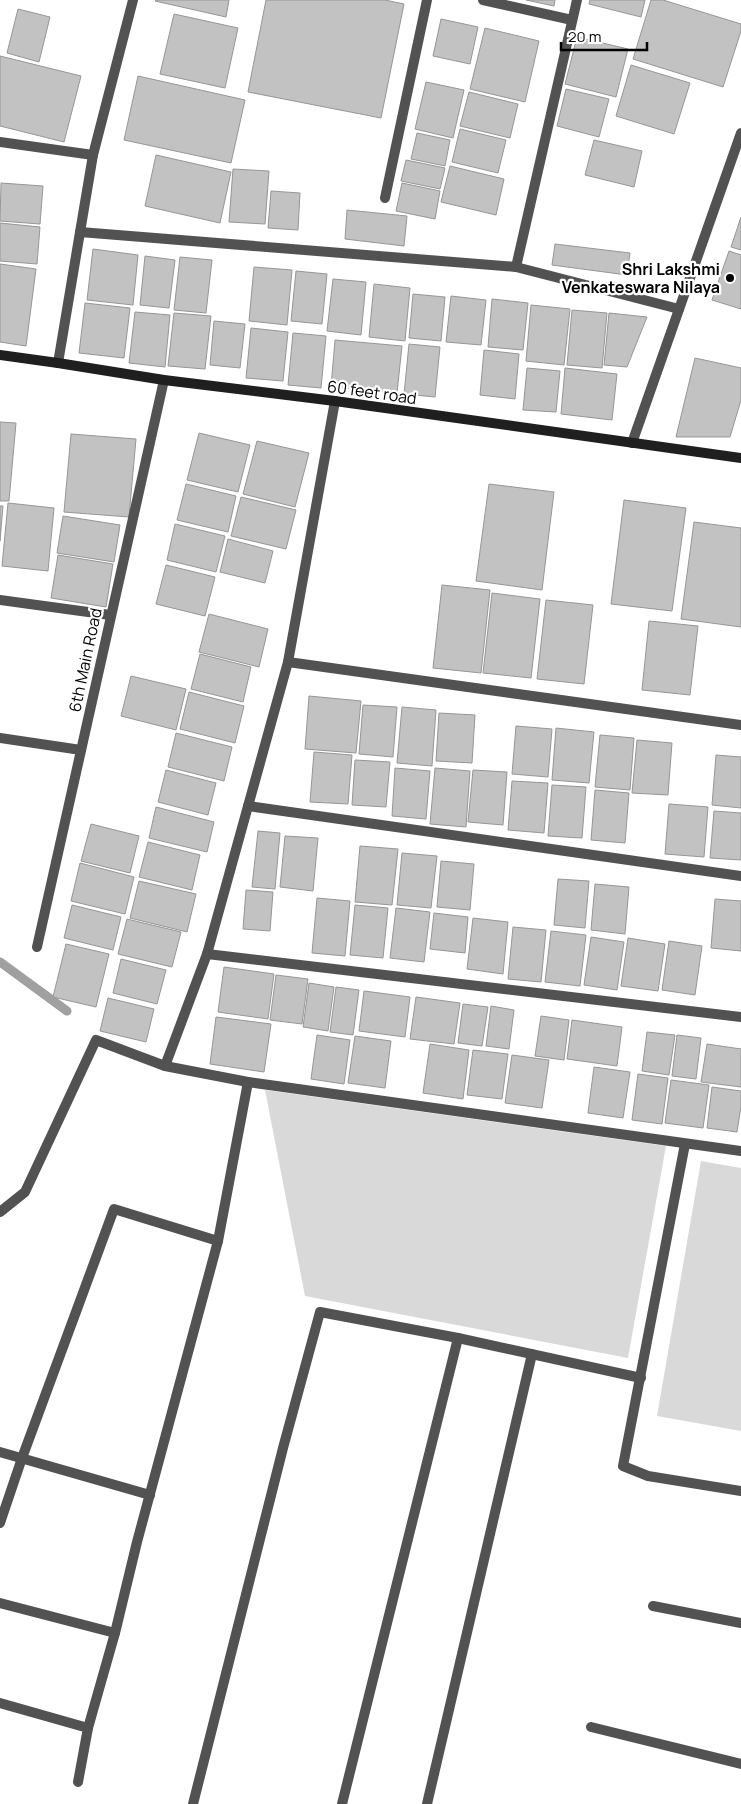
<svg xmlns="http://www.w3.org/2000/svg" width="741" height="1804" viewBox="0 0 741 1804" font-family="Manrope,sans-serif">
  <rect width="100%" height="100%" fill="#fff"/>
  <g fill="#d9d9d9">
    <polygon points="265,1090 666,1146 628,1358 305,1296"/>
    <polygon points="701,1161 741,1168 741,1431 657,1416"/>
  </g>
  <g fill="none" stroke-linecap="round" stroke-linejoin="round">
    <polyline stroke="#a0a0a0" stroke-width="9" points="0,962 67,1011"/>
  </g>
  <g fill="#c2c2c2" stroke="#969696">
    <polygon points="156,0 229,0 226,17 155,1"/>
    <polygon points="266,0 385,0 404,4 381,118 248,92"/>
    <polygon points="526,0 555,0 554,6"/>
    <polygon points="590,0 645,0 641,17 589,4"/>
    <polygon points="651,0 663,0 741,24 741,31 723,87 633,59"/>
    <polygon points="18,9 50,17 39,62 7,53"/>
    <polygon points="174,14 238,28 225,88 160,74"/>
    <polygon points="441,19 478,27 470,64 433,56"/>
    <polygon points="485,28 539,41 525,102 470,89"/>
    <polygon points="577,37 628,49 616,97 565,84"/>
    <polygon points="0,56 81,76 64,142 0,126"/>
    <polygon points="631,65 690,83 674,134 616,116"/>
    <polygon points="138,76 245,100 231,163 124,140"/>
    <polygon points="426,82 464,90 453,138 415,129"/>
    <polygon points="566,89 609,99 599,137 557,126"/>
    <polygon points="469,92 518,104 510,138 460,126"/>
    <polygon points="460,129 506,140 498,173 452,162"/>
    <polygon points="417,133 450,140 445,166 411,159"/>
    <polygon points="594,140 642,151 634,187 585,175"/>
    <polygon points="156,155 231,172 220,223 145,206"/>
    <polygon points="406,160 445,168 440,189 401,181"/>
    <polygon points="450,166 504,179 496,215 441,202"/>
    <polygon points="233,169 269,171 265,224 229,222"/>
    <polygon points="1,183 43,186 40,224 0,221"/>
    <polygon points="402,183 440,191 435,219 396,211"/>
    <polygon points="271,191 300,193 298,230 268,228"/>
    <polygon points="347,210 407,216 404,246 345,239"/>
    <polygon points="741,217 741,250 731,247"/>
    <polygon points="0,223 40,227 37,264 0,261"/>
    <polygon points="555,244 630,253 627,275 552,265"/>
    <polygon points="93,249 138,255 133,305 87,300"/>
    <polygon points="729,251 741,255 741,309 712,300"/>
    <polygon points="145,256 175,260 169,308 140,305"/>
    <polygon points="180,257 212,260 206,313 174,310"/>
    <polygon points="0,264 36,269 26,346 0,342"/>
    <polygon points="254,267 292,270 287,325 249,321"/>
    <polygon points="296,271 327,274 322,324 291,321"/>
    <polygon points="333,279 366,282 361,335 327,331"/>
    <polygon points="374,284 410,288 405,341 369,337"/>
    <polygon points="413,294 445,297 441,341 409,338"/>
    <polygon points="451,296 486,300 481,345 446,342"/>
    <polygon points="492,299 528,303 523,350 488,347"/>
    <polygon points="85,303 130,308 124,358 79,353"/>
    <polygon points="531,305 570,309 564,365 526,361"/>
    <polygon points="572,310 607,313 602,368 567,365"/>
    <polygon points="135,312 170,315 165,367 129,363"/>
    <polygon points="174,313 211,316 205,369 168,366"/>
    <polygon points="609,313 647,317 627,367 604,365"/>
    <polygon points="214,321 245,324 240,368 210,365"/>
    <polygon points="251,328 288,332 283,381 246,378"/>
    <polygon points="293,333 326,336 321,388 288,385"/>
    <polygon points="335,340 402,346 397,393 331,387"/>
    <polygon points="409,344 440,347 435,397 404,394"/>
    <polygon points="484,350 519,354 515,399 480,395"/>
    <polygon points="695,358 741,368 741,400 730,437 676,437"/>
    <polygon points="527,368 560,371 556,412 523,410"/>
    <polygon points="565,368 617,374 612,420 561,414"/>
    <polygon points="0,422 16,423 9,501 0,501"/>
    <polygon points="199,433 250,445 238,492 187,480"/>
    <polygon points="71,434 136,439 129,517 64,512"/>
    <polygon points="257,441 309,453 295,507 243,494"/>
    <polygon points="186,484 236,496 228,532 177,520"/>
    <polygon points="489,484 554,492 542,590 476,581"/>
    <polygon points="241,497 296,510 286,549 231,536"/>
    <polygon points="624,500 686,508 672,611 611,604"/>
    <polygon points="8,503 54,508 48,571 2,566"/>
    <polygon points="0,506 3,506 0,541"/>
    <polygon points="63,516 120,525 114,562 57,553"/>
    <polygon points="694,522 741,528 741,627 681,619"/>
    <polygon points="175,524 225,536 216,572 167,560"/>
    <polygon points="228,539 273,551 265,583 220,572"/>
    <polygon points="58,555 113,564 106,607 51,598"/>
    <polygon points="166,565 215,577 205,616 156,604"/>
    <polygon points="442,585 490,590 481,673 433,668"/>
    <polygon points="492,593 540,599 531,678 483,673"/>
    <polygon points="546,600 593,605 584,684 537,679"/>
    <polygon points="209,614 268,629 259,667 199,652"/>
    <polygon points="649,621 698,626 690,695 642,690"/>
    <polygon points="200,654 251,667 243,702 191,689"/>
    <polygon points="131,676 186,689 176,730 121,716"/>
    <polygon points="189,692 244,706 235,743 180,729"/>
    <polygon points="309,696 361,701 356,753 305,749"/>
    <polygon points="363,705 397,707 393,757 359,754"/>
    <polygon points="402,707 436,710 432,766 397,763"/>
    <polygon points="439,713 475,715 472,763 436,761"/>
    <polygon points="516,726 552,729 548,777 512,774"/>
    <polygon points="556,728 594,732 589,783 552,780"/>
    <polygon points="176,733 232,747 224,781 168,767"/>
    <polygon points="600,735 634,738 630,790 595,787"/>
    <polygon points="637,740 672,743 668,795 632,793"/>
    <polygon points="314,752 352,755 348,804 310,802"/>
    <polygon points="716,755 741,757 741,808 712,805"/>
    <polygon points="355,760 390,762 386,807 352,805"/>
    <polygon points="395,768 430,771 426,819 392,816"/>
    <polygon points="435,768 470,771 466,827 430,824"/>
    <polygon points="166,770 216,783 208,815 158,802"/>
    <polygon points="473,770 507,772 503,825 468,822"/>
    <polygon points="512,781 548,783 544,833 508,830"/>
    <polygon points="552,785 586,787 582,838 548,836"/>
    <polygon points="595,790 629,793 625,843 591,840"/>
    <polygon points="669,804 708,807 704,857 665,854"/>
    <polygon points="156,807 214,822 207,852 149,838"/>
    <polygon points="714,811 741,813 741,860 710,858"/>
    <polygon points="91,824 139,836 130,873 81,861"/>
    <polygon points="258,831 280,833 275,889 252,887"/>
    <polygon points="285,836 318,838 313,891 280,887"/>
    <polygon points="148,842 200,855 192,890 139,877"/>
    <polygon points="360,846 398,849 392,905 355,902"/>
    <polygon points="402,853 437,856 431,908 397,905"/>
    <polygon points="441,861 474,864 470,910 437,907"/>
    <polygon points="80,863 134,877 125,914 71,901"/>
    <polygon points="558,879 589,881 585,928 554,925"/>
    <polygon points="139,881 196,894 187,932 130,918"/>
    <polygon points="595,884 629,887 625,934 591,930"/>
    <polygon points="246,890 273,892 270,931 243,929"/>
    <polygon points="317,898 350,901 345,956 312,953"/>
    <polygon points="715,899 741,901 741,951 711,948"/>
    <polygon points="72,905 121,917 113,950 64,938"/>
    <polygon points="355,905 388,908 383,958 350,955"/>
    <polygon points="396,908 430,912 424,962 390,958"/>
    <polygon points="434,913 468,917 465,953 430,949"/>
    <polygon points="473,918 508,922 503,974 467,969"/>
    <polygon points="127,919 181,932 172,967 118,954"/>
    <polygon points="513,927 546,930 541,982 508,979"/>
    <polygon points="551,931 586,935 580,986 545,982"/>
    <polygon points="591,937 624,942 617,990 584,985"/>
    <polygon points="628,938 665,944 658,991 621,986"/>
    <polygon points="669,941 702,946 695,995 662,990"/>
    <polygon points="66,944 109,954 96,1007 53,997"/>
    <polygon points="121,959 166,970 157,1004 113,993"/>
    <polygon points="224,967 274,974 268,1019 218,1012"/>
    <polygon points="276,975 308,979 302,1024 270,1020"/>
    <polygon points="309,983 334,987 328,1031 303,1027"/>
    <polygon points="336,987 359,990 353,1035 330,1032"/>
    <polygon points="364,991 410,997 405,1037 359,1031"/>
    <polygon points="416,997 460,1003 454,1044 410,1039"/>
    <polygon points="108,998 154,1009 146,1042 100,1031"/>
    <polygon points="463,1004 488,1007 482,1046 458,1043"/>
    <polygon points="491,1006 514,1010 509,1049 486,1046"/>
    <polygon points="541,1016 569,1020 564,1060 535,1056"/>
    <polygon points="216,1017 271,1024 264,1072 210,1064"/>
    <polygon points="572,1020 622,1027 617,1066 567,1059"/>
    <polygon points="647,1032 675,1035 669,1075 642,1071"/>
    <polygon points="317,1035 350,1040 344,1084 311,1079"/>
    <polygon points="677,1035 701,1038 696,1079 672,1076"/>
    <polygon points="355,1036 391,1041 385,1088 348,1083"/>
    <polygon points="430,1044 469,1050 463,1099 423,1093"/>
    <polygon points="707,1044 741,1049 741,1087 701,1082"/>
    <polygon points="473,1050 508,1054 502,1099 467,1095"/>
    <polygon points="512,1055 549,1060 542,1108 505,1103"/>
    <polygon points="594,1067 630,1072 623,1118 588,1113"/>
    <polygon points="638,1074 668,1078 662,1124 632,1120"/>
    <polygon points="671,1080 709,1085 703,1128 665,1123"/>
    <polygon points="712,1087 741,1091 741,1106 737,1132 707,1128"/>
  </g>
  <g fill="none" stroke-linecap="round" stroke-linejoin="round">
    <g stroke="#525252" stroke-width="10">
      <polyline points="483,0 572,20"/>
      <polyline points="0,142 93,155"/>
      <polyline points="385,198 427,0"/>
      <polyline points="80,232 516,267 679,309"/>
      <polyline points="516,267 577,0"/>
      <polyline points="58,363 93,155 133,0"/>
      <polyline points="632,443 741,133"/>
      <polyline points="0,600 110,615"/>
      <polyline points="288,662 741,725"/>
      <polyline points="0,738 81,750"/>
      <polyline points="248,806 741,876"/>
      <polyline points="37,947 164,380"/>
      <polyline points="207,954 741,1017"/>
      <polyline points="165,1066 207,954 288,662 335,401"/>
      <polyline points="685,1144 623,1466 648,1476 741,1491"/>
      <polyline points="0,1212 25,1192 96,1040 165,1066 248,1082 741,1151"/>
      <polyline points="0,1452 150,1495"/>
      <polyline points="0,1523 22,1458 114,1209 218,1241"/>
      <polyline points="0,1603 115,1633"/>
      <polyline points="653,1606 741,1623"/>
      <polyline points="0,1703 88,1728"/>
      <polyline points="591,1727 741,1764"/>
      <polyline points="78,1782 88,1728 115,1633 137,1542 218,1241 248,1082"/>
      <polyline points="193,1804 283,1448 320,1312 458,1338 641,1378"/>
      <polyline points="342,1804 458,1338"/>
      <polyline points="427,1804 532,1354"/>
    </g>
    <polyline stroke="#1f1f1f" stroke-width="10" points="0,355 58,363 164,380 335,401 741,458"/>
  </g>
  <circle fill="#000" stroke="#fff" stroke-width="2" cx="730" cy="278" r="5"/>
  <g text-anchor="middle" stroke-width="4.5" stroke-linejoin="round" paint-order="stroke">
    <g font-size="16" font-weight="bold" fill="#000" stroke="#fff" text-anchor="end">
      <text x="720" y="275">Shri Lakshmi<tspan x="720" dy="18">Venkateswara Nilaya</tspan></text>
    </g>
    <g font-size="16" fill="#000" stroke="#fff">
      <text transform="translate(372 392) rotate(8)" y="6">60 feet road</text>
      <text transform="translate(85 660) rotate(-78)" y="6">6th Main Road</text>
    </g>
  </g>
  <path d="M561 42v8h86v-8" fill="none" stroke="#000000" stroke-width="2.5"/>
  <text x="568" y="42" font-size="15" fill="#000000" stroke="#ffffff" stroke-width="4" paint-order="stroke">20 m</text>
</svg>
